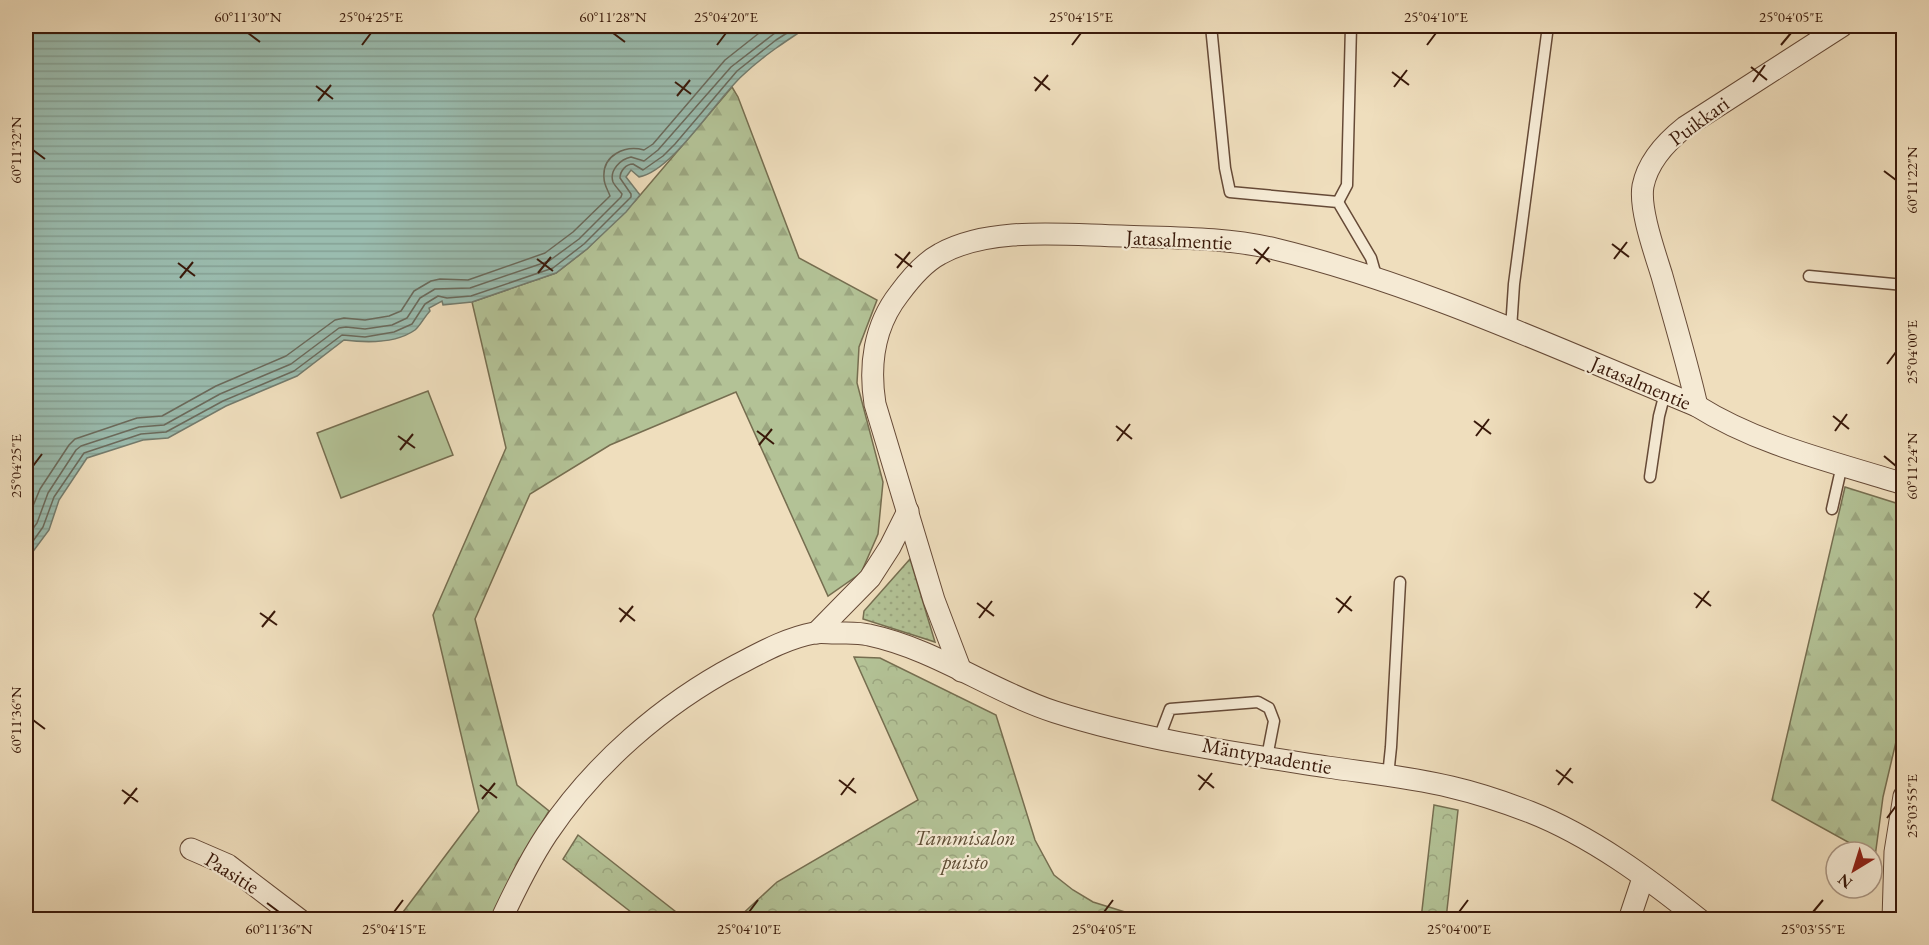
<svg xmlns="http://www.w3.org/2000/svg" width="1929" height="945" viewBox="0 0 1929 945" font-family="'EB Garamond',serif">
  <defs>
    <pattern id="grass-dots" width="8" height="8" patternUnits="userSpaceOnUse" patternTransform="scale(1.5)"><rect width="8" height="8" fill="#b3c296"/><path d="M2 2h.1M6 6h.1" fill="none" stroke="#9ba680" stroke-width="1.8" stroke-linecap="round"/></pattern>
    <pattern id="forest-firs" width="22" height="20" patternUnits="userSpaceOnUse" patternTransform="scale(1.5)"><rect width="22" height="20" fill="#b3c296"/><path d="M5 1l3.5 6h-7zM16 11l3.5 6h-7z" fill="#9ba680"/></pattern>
    <pattern id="park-crowns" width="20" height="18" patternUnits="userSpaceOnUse" patternTransform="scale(1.5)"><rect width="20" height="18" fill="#b3c296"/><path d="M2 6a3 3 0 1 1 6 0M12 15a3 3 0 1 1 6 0" fill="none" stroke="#9ba680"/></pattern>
    <pattern id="water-rules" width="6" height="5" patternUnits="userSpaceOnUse" patternTransform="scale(1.5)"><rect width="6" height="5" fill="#9abcaf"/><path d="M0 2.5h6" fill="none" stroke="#85a195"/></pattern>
  </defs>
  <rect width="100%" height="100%" fill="#efdebd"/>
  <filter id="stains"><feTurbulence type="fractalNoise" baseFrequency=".00333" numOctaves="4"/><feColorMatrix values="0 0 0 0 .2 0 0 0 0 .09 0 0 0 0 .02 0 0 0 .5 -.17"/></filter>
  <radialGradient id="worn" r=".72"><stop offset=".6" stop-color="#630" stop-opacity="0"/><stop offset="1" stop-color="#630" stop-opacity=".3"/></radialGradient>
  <polygon fill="url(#grass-dots)" stroke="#766e50" stroke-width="1.5" points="910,559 935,642 863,619 864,611"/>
  <g fill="url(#forest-firs)" stroke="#766e50" stroke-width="1.5">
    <polygon points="732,87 738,97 799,258 877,300 859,347 857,383 883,482 878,534 861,573 828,596 736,392 610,445 530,494 475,619 517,785 549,811 518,862 492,919 397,920 479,811 433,615 506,448 472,302 556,273 587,249 636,200"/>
    <polygon points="1845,487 1899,504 1903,507 1903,712 1883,797 1875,857 1872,855 1872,852 1866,852 1772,800"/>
  </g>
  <g fill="url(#park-crowns)" stroke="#766e50" stroke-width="1.5">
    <polygon points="854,657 880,658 996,715 1035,840 1054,875 1073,890 1093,902 1125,912 1171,919 737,919 777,882 918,800"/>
    <polygon points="1434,805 1458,810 1446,919 1421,919"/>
    <polygon points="578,835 685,919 640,919 563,859"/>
  </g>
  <polygon fill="#b3c296" stroke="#766e50" stroke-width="1.5" points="428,391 453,455 341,498 317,433"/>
  <path fill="url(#water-rules)" stroke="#737b6d" stroke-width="1.5" d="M26 26H809C786 41 763 56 743 75 716 99 673 171 639 177L631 170 626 177 640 195 626 212 587 249 556 273 472 302 443 305 442 301 429 308 430 311C425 316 420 326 415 330 395 344 367 343 344 340L297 376 226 406 168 438 143 440 87 458 59 500 49 530 26 561Z"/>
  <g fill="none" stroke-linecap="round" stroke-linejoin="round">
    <g stroke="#6a6a5c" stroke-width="1.5">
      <path d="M26 523 40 489 69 445 75 439 137 418 162 416 216 386 286 356 335 320 344 318 365 320 389 316 401 311 414 291 431 281 440 279 468 280 545 253 573 232 610 196C608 190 604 185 604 178 602 155 625 145 644 150L653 144 725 60 768 26"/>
      <path d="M26 538 37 523 48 493 76 450 81 446 139 427 164 425 220 394 291 364 339 328 346 327 365 329 392 325 407 318 420 298 435 289 470 288 549 261 579 239 621 197 622 194C619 190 615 186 613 182 609 170 621 159 631 157L644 161 658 150 731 67 784 26"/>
      <path d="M26 551 43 527 54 497 84 453 141 434 166 432 223 401 294 371 342 335 365 337 394 332 412 324 425 304 438 296 447 298 471 296 553 268 584 244 631 197V194L620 178C620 171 626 164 633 164L643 170 663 156 675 144 737 71 776 40 798 26"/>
    </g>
    <defs>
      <g id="lane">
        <polyline points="1211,26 1225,168 1230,192 1338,202 1371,258 1377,279"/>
        <polyline points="1338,202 1347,185 1351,26"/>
        <polyline points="1809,276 1904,285"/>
        <polyline points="1511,329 1514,284 1548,26"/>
        <polyline points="1650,477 1659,416 1665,393"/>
        <polyline points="1832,509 1842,465"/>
        <polyline points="1159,738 1170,709 1258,702 1269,708 1274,721 1267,757"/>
        <polyline points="1388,776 1391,747 1400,582"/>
      </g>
      <g id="street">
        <path d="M1697 406C1687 362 1674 319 1662 276 1655 253 1639 209 1643 186 1648 161 1666 142 1685 127L1842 26"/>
        <polyline points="816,633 870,578 890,547 908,511"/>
        <path d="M961 671 934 600 875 404C869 366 874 326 899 294 910 279 923 263 940 254 990 226 1065 235 1121 236 1172 238 1225 237 1275 249 1419 284 1560 350 1697 406 1759 445 1834 462 1904 484"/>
        <polyline points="191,849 228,865 300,920"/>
        <path d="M501 920C515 890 529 861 547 834 594 764 663 704 737 665 762 652 787 638 814 633 821 632 828 633 835 633 846 633 858 632 869 635 935 649 991 691 1055 712 1143 740 1236 753 1327 767 1368 773 1410 777 1451 787 1477 793 1504 802 1530 812 1591 836 1648 878 1700 920"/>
        <polyline points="1629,920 1643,878"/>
        <polyline points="1893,920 1895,852 1904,796"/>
      </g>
    </defs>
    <use href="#lane" stroke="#664a37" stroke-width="13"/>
    <use href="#street" stroke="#664a37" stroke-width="23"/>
    <use href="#lane" stroke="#f5ead4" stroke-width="10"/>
    <use href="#street" stroke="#f5ead4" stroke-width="21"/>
  </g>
  <path fill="none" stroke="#39190a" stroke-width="2" d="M248 33 260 42M613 33 625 42M362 45 371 33M717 45 726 33M1072 45 1081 33M1427 45 1436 33M1781 45 1791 33M1751 67 1767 80M1392 72 1409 85M1034 77 1050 90M675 82 691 94M1753 82 1765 65M316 86 333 99M1394 87 1407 70M1035 91 1048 75M677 96 690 80M318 101 331 85M33 150 45 159M1884 171 1896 180M1612 244 1629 257M1254 249 1270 262M895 254 912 267M537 259 553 271M1614 259 1627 242M178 263 195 276M1256 264 1269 247M897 268 910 252M538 273 551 257M180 278 193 262M1887 364 1896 352M1833 416 1849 429M1474 421 1491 434M1116 426 1132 439M757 431 774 444M1835 431 1847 414M398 436 415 448M1476 436 1489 419M1117 441 1130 424M759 445 772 429M400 450 413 434M1884 456 1896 466M33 466 42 454M1694 593 1711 606M1336 598 1352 611M977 603 994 616M619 608 635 621M1696 608 1709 591M260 613 277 625M1338 613 1351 596M979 618 992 601M620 622 633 606M262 627 275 611M33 720 45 729M1556 770 1573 783M1198 775 1214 788M839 780 856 793M480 785 497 798M1558 785 1571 768M122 790 138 802M1199 790 1212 773M841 795 854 778M482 799 495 783M124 804 137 788M1887 818 1896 806M267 903 279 912M394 912 403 900M749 912 758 900M1104 912 1113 900M1459 912 1468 900M1813 912 1823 900"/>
  <g text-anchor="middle" stroke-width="4.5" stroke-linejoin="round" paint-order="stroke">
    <g font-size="21" fill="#39190a" stroke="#f5ead4">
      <text transform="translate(1699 121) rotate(-36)" y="7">Puikkari</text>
      <text transform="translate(1179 240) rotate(3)" y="7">Jatasalmentie</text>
      <text transform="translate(1641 383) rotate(23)" y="7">Jatasalmentie</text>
      <text transform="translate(1267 756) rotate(10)" y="7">Mäntypaadentie</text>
      <text transform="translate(232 873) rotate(32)" y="7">Paasitie</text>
    </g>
    <g font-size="21" font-style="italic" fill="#5e4c34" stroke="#f5ead4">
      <text x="965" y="845">Tammisalon<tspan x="965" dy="24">puisto</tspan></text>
    </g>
  </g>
  <rect width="1929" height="945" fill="none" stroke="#efdebd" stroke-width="66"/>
  <g transform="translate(1854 870) rotate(218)"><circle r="28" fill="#f5ead4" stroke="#aa9683" stroke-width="1.5"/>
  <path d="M0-4.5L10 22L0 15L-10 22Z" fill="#8f2418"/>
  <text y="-9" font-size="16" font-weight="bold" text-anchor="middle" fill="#39190a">N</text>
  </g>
  <rect x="33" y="33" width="1863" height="879" fill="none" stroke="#39190a" stroke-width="2"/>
  <g font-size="15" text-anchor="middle" fill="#39190a">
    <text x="248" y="22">60°11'30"N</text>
    <text x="371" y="22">25°04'25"E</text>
    <text x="613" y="22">60°11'28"N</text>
    <text x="726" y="22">25°04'20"E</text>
    <text x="1081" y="22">25°04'15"E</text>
    <text x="1436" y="22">25°04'10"E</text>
    <text x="1791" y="22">25°04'05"E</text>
    <text transform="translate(16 150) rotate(-90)" y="5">60°11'32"N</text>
    <text transform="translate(1912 180) rotate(-90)" y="5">60°11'22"N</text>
    <text transform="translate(1912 352) rotate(-90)" y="5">25°04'00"E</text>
    <text transform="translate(1912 466) rotate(-90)" y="5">60°11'24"N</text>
    <text transform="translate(16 466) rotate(-90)" y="5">25°04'25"E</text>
    <text transform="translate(16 720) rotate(-90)" y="5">60°11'36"N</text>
    <text transform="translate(1912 806) rotate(-90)" y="5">25°03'55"E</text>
    <text x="279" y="934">60°11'36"N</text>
    <text x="394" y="934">25°04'15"E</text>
    <text x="749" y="934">25°04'10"E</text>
    <text x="1104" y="934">25°04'05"E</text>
    <text x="1459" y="934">25°04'00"E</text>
    <text x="1813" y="934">25°03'55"E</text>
  </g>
  <rect width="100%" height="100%" filter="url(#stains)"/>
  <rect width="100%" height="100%" fill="url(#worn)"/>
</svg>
